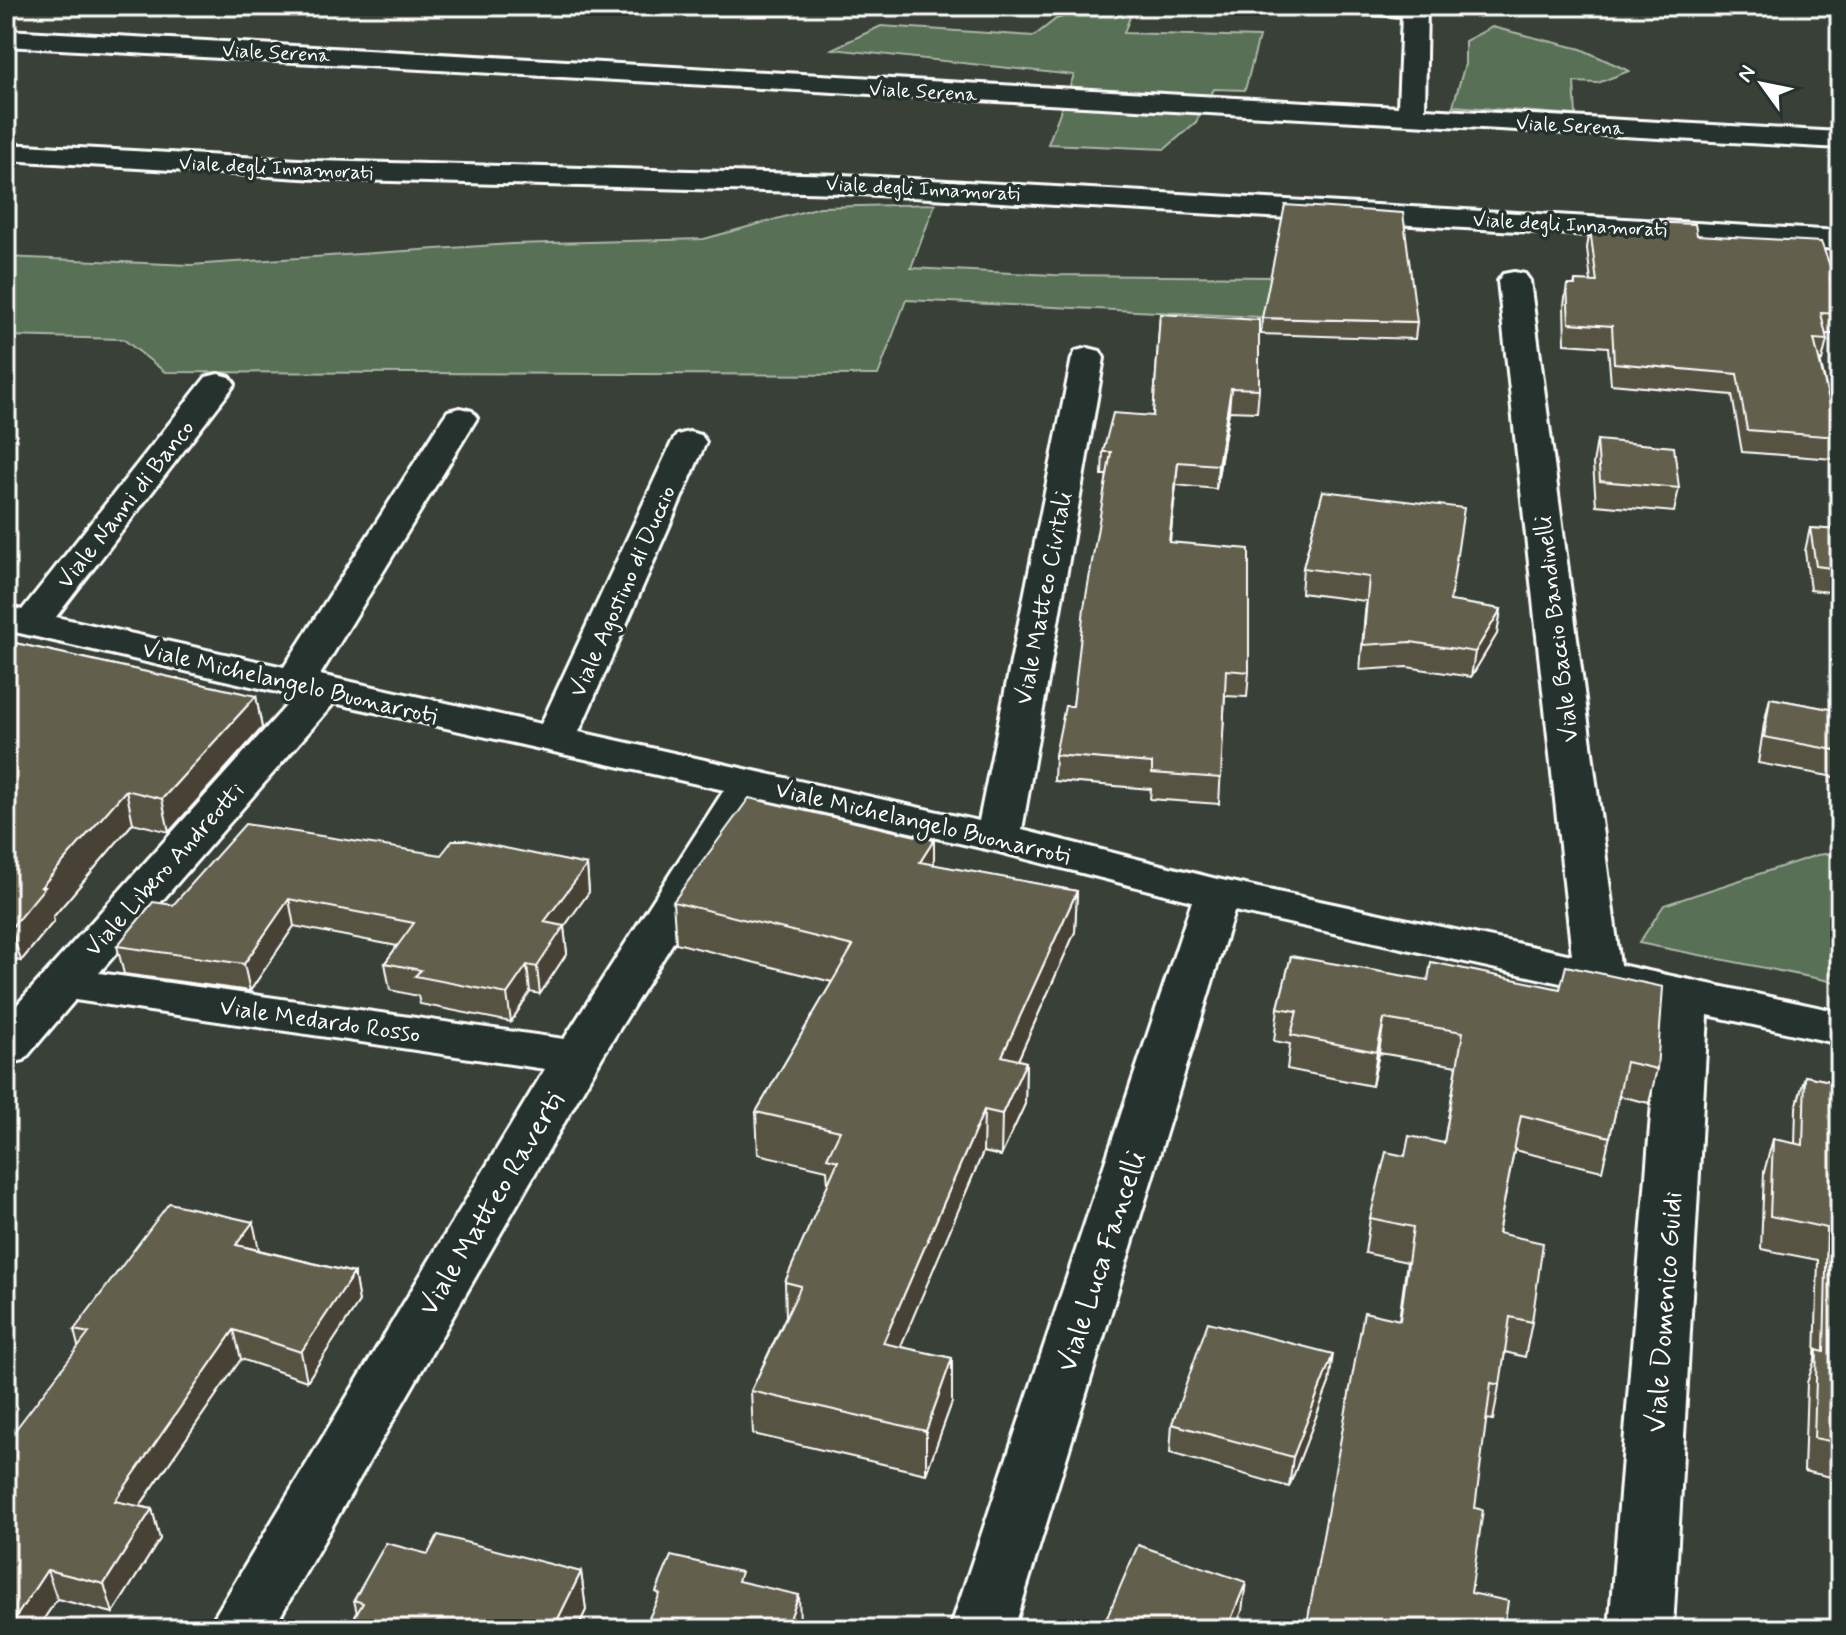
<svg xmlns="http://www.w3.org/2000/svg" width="1846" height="1635" viewBox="0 0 1846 1635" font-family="Mynerve,sans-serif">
  <rect width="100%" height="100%" fill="#394037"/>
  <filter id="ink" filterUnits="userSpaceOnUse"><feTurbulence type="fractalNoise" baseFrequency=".0125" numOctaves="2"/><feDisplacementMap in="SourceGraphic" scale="16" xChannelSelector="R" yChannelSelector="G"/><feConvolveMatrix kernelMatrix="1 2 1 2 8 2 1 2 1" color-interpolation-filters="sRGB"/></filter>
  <g filter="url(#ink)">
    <g fill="#596f54" stroke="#acb7aa" stroke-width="2">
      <polygon points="1095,6 1134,6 1124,33 1259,37 1245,90 1214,89 1196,122 1165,149 1048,144 1074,75 832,49 881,26 1034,36 1056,19"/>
      <polygon points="1492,27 1581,49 1629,71 1598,83 1574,82 1576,115 1453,106 1465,64 1465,41"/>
      <polygon points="935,204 911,268 1054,275 1274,277 1280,318 906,300 878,375 165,372 123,339 6,336 6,257 190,265 512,244 704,239 820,207"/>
      <polygon points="1840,852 1840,983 1639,943 1664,905 1817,855"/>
    </g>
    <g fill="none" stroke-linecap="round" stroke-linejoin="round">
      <defs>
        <g id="minor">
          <polygon points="1343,6 1427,6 1425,109 1840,132 1840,148 6,46 6,30 1398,107 1402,16 1355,13"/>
          <polygon points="6,144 317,161 842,175 1840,231 1840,249 842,193 317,179 6,160"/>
          <path d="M1514 272 1525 274 1530 281 1620 965 1840 1012V1044L1708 1015 1673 1629H1609L1660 1005 1234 911 1014 1629H950L1192 901 995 851 762 799 602 1057 273 1629H207L545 1069 75 1000 24 1060 6 1064V1017L295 696 6 630V606L22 610 206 377 218 374 230 377 235 384 56 617 284 667 443 418 448 411 460 408 472 411 477 418 320 675 541 724 672 442 677 435 689 432 701 435 706 442 579 732 979 821 1072 358 1076 351 1088 348 1100 351 1104 358 1022 830 1217 879 1572 955 1498 281 1503 274ZM334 703 724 790 564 1039 99 973Z"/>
        </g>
      </defs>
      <use href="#minor" stroke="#fff" stroke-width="6"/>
      <use href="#minor" fill="#26332d" fill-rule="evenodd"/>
    </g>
    <g fill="#565242" stroke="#fff" stroke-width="2">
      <polygon points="1647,222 1697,235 1835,279 1833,290 1839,314 1834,334 1826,334 1827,340 1822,361 1820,360 1838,437 1833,459 1742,452 1732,395 1611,384 1608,347 1565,344 1564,305 1567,285 1574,285 1575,281 1591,282 1587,248 1590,229 1645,232"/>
      <polygon points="1160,314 1259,389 1257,412 1229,411 1216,489 1176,485 1170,542 1249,672 1247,697 1225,696 1219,804 1150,799 1151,789 1054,781 1055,755 1073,706 1107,475 1102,475 1103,452 1153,416"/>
      <polygon points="1262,318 1417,322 1415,339 1261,334"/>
      <polygon points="1597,440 1679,488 1674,512 1596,505 1593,464"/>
      <polygon points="1840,485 1840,593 1810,590 1805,551 1810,528 1838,530 1835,503"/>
      <polygon points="1323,491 1450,601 1501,609 1497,634 1471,677 1407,667 1360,670 1366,601 1301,593 1303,568"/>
      <polygon points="6,641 256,696 262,728 169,832 133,823 53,917 54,921 21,961 6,959"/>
      <polygon points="1770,698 1840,711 1840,778 1758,763 1764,724"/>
      <polygon points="441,855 587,865 589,892 564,927 567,953 540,994 530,992 511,1022 420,1004 418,996 390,990 385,963 397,946 294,926 250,991 124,974 117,946 173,905"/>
      <polygon points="934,865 1077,891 1075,932 1018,1060 1026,1062 1025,1104 1001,1156 983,1152 900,1347 952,1358 952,1402 926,1474 753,1434 751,1391 786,1316 785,1282 828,1185 827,1170 758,1154 756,1112 832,982 676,943 673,902"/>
      <polygon points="1291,956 1657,1069 1649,1103 1619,1096 1602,1171 1514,1150 1498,1233 1532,1322 1525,1357 1505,1352 1493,1420 1486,1419 1306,1629 1399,1320 1407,1262 1365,1253 1370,1218 1405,1156 1444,1143 1457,1066 1379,1053 1372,1086 1287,1069 1290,1044 1274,1041 1278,1008"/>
      <polygon points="1805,1076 1840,1083 1840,1479 1804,1471 1807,1383 1815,1359 1818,1260 1761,1249 1764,1172 1773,1139 1795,1144 1796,1108"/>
      <polygon points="259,1250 354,1273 359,1302 307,1381 241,1359 140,1506 152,1509 160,1539 113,1613 57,1599 37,1629 78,1346 74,1330"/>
      <polygon points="1329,1383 1289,1487 1170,1453 1172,1424"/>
      <polygon points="428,1554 581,1572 586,1610 577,1629 348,1629 357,1613 354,1600"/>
    </g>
    <g fill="#464236" stroke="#fff" stroke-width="2">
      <polygon points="1231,388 1229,411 1216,489 1218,465"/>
      <polygon points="1178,462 1176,485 1167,566 1169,542"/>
      <polygon points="1501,609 1497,634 1471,677 1475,652"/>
      <polygon points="256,696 262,728 169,832 162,799"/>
      <polygon points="126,790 133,823 53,917 54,921 21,961 11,928 41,887"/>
      <polygon points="934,840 934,880 920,862"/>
      <polygon points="587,865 589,892 564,927 567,953 540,994 537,967 544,922"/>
      <polygon points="1077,891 1075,932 1001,1098 1002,1056"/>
      <polygon points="289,899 294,926 250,991 244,964"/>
      <polygon points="527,965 530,992 511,1022 507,994"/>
      <polygon points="1384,1019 1379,1053 1372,1086 1377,1052"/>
      <polygon points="1026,1062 1025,1104 1001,1156 1002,1114"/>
      <polygon points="984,1110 983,1152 884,1386 883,1343"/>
      <polygon points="253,1222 259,1250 236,1245"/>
      <polygon points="354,1273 359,1302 307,1381 301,1352"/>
      <polygon points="234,1330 241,1359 123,1530 115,1501"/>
      <polygon points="1333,1354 1329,1383 1289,1487 1293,1457"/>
      <polygon points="952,1358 952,1402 926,1474 926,1431"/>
      <polygon points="152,1509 160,1539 113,1613 104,1584"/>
      <polygon points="47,1570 57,1599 37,1629 8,1629"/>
      <polygon points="581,1572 586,1610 577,1629 553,1629"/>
      <polygon points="1246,1582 1242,1611 1235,1629 1227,1629"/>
      <polygon points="799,1595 800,1624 798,1629 786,1629"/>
    </g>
    <g fill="#645f4d" stroke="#fff" stroke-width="2">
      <polygon points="1285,205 1403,213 1417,322 1262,318"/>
      <polygon points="1647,222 1695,224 1697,235 1821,242 1835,279 1830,278 1839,314 1821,313 1827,340 1814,339 1838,437 1747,430 1737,374 1614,363 1612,326 1569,323 1567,285 1575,285 1575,281 1597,282 1590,229 1649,233"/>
      <polygon points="1160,314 1259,320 1259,389 1231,388 1218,465 1178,462 1169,542 1249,549 1249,672 1226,670 1221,778 1152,773 1152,763 1055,755 1065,706 1073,706 1084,608 1111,452 1103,452 1113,413 1153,416"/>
      <polygon points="1597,440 1674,447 1679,488 1600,481"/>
      <polygon points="1323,491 1464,508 1450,601 1501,609 1475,652 1411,642 1363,645 1369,577 1303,568"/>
      <polygon points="1810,528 1840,530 1840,569 1816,566"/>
      <polygon points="6,641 256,696 162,799 126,790 41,887 45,887 11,928 6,927"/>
      <polygon points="1770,698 1840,711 1840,751 1764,737"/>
      <polygon points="749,798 934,840 920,862 1077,891 1002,1056 1026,1062 1002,1114 984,1110 883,1343 952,1358 926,1431 751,1391 801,1286 785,1282 838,1161 827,1158 840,1131 756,1112 853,946 673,902"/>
      <polygon points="245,824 441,855 453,840 466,840 587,865 544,922 564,926 537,967 527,965 507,994 415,976 421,970 385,963 414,923 289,899 244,964 117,946 153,902 173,905"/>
      <polygon points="1291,956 1428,980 1431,962 1560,989 1566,966 1663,987 1657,1069 1626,1062 1610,1137 1521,1115 1498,1233 1543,1243 1532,1322 1510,1317 1500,1385 1491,1383 1475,1508 1483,1510 1471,1593 1508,1601 1504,1629 1306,1629 1364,1312 1400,1320 1413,1227 1370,1218 1386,1152 1405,1156 1409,1136 1444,1143 1463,1032 1384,1019 1377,1052 1291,1035 1297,1011 1278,1008"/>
      <polygon points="1805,1076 1840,1083 1840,1443 1814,1438 1817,1350 1824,1352 1827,1228 1770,1216 1773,1139 1803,1145"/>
      <polygon points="169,1203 253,1222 236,1245 354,1273 301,1352 234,1330 115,1501 152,1509 104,1584 47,1570 8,1629 6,1629 6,1442 89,1333 74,1330"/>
      <polygon points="1208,1322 1333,1354 1293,1457 1172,1424"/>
      <polygon points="438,1535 581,1572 553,1629 348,1629 363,1603 354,1600 386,1543 428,1554"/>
      <polygon points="1138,1545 1246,1582 1227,1629 1102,1629"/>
      <polygon points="671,1556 741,1572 738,1581 799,1595 786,1629 644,1629 660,1594 656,1592"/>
    </g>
  </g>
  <g text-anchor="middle" stroke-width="7" stroke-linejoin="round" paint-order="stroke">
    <g font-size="20" fill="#fff" stroke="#26332d">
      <text transform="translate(276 52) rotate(3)" y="7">Viale Serena</text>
      <text transform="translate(923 91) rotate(3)" y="7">Viale Serena</text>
      <text transform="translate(1570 125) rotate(3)" y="7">Viale Serena</text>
      <text transform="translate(276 167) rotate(3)" y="7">Viale degli Innamorati</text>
      <text transform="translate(923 188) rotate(3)" y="7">Viale degli Innamorati</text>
      <text transform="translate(1570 224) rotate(3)" y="7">Viale degli Innamorati</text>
    </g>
    <g font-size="24" fill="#fff" stroke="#26332d">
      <text transform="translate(125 504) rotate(-52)" y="8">Viale Nanni di Banco</text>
      <text transform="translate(622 591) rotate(-66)" y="8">Viale Agostino di Duccio</text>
      <text transform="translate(1043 598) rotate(-79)" y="8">Viale Matteo Civitali</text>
      <text transform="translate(1556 629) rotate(-97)" y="8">Viale Baccio Bandinelli</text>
      <text transform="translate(290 682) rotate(13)" y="8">Viale Michelangelo Buonarroti</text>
      <text transform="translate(923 822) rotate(13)" y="8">Viale Michelangelo Buonarroti</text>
      <text transform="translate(164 869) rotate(-48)" y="8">Viale Libero Andreotti</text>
      <text transform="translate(320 1020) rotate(8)" y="8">Viale Medardo Rosso</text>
    </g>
    <g font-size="28" fill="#fff" stroke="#26332d">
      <text transform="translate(490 1203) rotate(-59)" y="10">Viale Matteo Raverti</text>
      <text transform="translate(1100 1261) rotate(-72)" y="10">Viale Luca Fancelli</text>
      <text transform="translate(1663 1312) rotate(-86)" y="10">Viale Domenico Guidi</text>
    </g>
  </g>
  <rect width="1846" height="1635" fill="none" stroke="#26332d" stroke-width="32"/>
  <rect x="16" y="16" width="1814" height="1603" fill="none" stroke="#fff" stroke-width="3" filter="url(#ink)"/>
  <g transform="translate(1762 84) rotate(303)" stroke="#26332d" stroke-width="6" paint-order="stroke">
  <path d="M0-6L14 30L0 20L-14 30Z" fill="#ffffff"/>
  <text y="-12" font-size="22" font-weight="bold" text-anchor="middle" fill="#ffffff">N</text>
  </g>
</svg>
